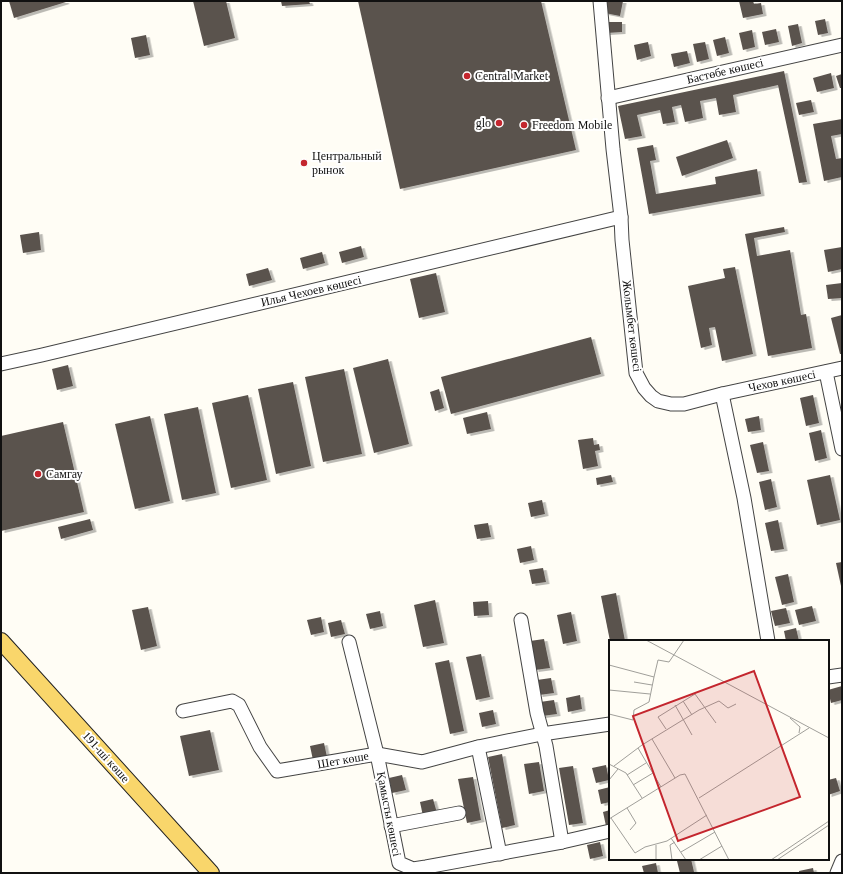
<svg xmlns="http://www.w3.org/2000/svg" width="843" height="874" viewBox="0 0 843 874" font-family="Georgia,serif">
  <defs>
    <filter id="shadow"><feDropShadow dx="3.5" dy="2" stdDeviation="0" flood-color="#0004"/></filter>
  </defs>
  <rect width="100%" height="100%" fill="#fffdf5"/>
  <g fill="#5a524d" filter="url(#shadow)">
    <polygon points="9,1 65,1 66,2 14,18"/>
    <polygon points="193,1 226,1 235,38 204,46"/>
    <polygon points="281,1 309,1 310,4 282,6"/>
    <polygon points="358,1 541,1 576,150 400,189"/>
    <polygon points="607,1 623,1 620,16 605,13"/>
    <polygon points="739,1 753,1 754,4 761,3 763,14 743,18"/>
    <polygon points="825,19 828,33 818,35 815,21"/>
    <polygon points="606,22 622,22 622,32 606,33"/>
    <polygon points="798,24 802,43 792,46 788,26"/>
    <polygon points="776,29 779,42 765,45 762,32"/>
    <polygon points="752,30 755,47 743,50 739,33"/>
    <polygon points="146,35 150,55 135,58 131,38"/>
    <polygon points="725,37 729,53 717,56 713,40"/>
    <polygon points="648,42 651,56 637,60 634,45"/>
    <polygon points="705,42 709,59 697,62 693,44"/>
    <polygon points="687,51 690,63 674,67 671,54"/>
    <polygon points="784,71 807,182 799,183 778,85 733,95 736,112 719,115 716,98 700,101 703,118 685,122 681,105 672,107 675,122 663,124 660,110 637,115 642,136 625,139 618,106"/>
    <polygon points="831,73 834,88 817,92 813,78"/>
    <polygon points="842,74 842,88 840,88 836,76"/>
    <polygon points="811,100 814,112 799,115 796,103"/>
    <polygon points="842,119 842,134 831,136 836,159 842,158 842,177 824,181 813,124"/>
    <polygon points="727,140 733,158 682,176 676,157"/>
    <polygon points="653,145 656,160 650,161 656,194 716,184 715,177 757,169 761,194 649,214 637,148"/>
    <polygon points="784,227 785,232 754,238 757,256 790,250 801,315 806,314 812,348 768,356 745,234"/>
    <polygon points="39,232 41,250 23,253 20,235"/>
    <polygon points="361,246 364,257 342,263 339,252"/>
    <polygon points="842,247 842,269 828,272 824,250"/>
    <polygon points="322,252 325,263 303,269 300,258"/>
    <polygon points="735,267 753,354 722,361 715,327 709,328 712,345 701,348 688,286 725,278 723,269"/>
    <polygon points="268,268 272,280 249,286 246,274"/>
    <polygon points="436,273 445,312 419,318 410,279"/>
    <polygon points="842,283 842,298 828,299 826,285"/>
    <polygon points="842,315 842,354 840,354 831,318"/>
    <polygon points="591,337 601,374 451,414 441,377"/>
    <polygon points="388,359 409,444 374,453 353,368"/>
    <polygon points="68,365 73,386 57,390 52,369"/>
    <polygon points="344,369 362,454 323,462 305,377"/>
    <polygon points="293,382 311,466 276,474 258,389"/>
    <polygon points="439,389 444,408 435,411 430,392"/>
    <polygon points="248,395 267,480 231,488 212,403"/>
    <polygon points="813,395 819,423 806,426 800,398"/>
    <polygon points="198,407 216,493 182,500 164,414"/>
    <polygon points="487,412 491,429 467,434 463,418"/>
    <polygon points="150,416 170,501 135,509 115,424"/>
    <polygon points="759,416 761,430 748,432 745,419"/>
    <polygon points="63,422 84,512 1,531 1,436"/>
    <polygon points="821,430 827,458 815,461 809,433"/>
    <polygon points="593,438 594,445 599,444 600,450 595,451 598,466 583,469 578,440"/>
    <polygon points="763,442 769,471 757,473 750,445"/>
    <polygon points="611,475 613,482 597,485 596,478"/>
    <polygon points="830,475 840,520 817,525 807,480"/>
    <polygon points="771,479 777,507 765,510 759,482"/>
    <polygon points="542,500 545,514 531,517 528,503"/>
    <polygon points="90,519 93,530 61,539 58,527"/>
    <polygon points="778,520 784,549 771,551 765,523"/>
    <polygon points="488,523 491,537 477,539 474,525"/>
    <polygon points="531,546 534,560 520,563 517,549"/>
    <polygon points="842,562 842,586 841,586 836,563"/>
    <polygon points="543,568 546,582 532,584 529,570"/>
    <polygon points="788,574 794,602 782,605 775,577"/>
    <polygon points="616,593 625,641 610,641 601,596"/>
    <polygon points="435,600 444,643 423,647 414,605"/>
    <polygon points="488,601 489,615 474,616 473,602"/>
    <polygon points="812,606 816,621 799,625 795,610"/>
    <polygon points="148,607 157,646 141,650 132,610"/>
    <polygon points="786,608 790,623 775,626 771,611"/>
    <polygon points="380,611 383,626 370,629 366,614"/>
    <polygon points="571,612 577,641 563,644 557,615"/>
    <polygon points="321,617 324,632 311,635 307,620"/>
    <polygon points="341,620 345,634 331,637 328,623"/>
    <polygon points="796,628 799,641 786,641 784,631"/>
    <polygon points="544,639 550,668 535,670 530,641"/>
    <polygon points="481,654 490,697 476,700 466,657"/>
    <polygon points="449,660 464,731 450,734 435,663"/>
    <polygon points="551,678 554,693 539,695 537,680"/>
    <polygon points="842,686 842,700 831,703 828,690"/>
    <polygon points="580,695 582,709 568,712 566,698"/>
    <polygon points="554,700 557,714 542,716 540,702"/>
    <polygon points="493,710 496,724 482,727 479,713"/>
    <polygon points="210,730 219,770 189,776 180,736"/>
    <polygon points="324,743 327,757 313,760 310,746"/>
    <polygon points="502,754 515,825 502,828 488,757"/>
    <polygon points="539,762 544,791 529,794 524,764"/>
    <polygon points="606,765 609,780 596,783 592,768"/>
    <polygon points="573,766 583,823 569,825 559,768"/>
    <polygon points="402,775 406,790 392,793 389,778"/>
    <polygon points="473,777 481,820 467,823 458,779"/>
    <polygon points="836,778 840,791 828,795 828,780"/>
    <polygon points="610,787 610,802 601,804 598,790"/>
    <polygon points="433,799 437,813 423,816 420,802"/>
    <polygon points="610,810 610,825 606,826 603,812"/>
    <polygon points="600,842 603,856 590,859 587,845"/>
    <polygon points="686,859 691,859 694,872 680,873 677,861"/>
    <polygon points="656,863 658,873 644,873 642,866"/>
    <polygon points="813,868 814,873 799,873 799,871"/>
  </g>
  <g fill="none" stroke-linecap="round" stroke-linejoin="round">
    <defs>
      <g id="minor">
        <polyline points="600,1 613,149 621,217 622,240 636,373 644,388 651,396 658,401 671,404 684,404 722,394 842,368"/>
        <polyline points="608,98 842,45"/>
        <polyline points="1,364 42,355 621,217"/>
        <polyline points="826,372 842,449"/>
        <polyline points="722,394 744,498 768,641"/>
        <polyline points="521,620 537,713 546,746 562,842"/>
        <polyline points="349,642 377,754 399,863 413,869 426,867 562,842 610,831"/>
        <polyline points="828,677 842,675"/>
        <polyline points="183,711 232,701 239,705 260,747 277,771 377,754 422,762 478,747 542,734 610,724"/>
        <polyline points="478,747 500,854"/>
        <polyline points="391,826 459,813"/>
        <polyline points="837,873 842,861"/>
      </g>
      <polyline id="major" points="1,641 211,873"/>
    </defs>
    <use href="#minor" stroke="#444" stroke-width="15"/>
    <use href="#major" stroke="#222" stroke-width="18"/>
    <use href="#minor" stroke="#fff" stroke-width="13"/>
    <use href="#major" stroke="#f9d66b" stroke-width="16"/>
  </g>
  <g fill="#c4262e" stroke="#fff" stroke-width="1.5">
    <circle cx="467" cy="76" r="4"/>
    <circle cx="499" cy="123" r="4"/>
    <circle cx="524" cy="125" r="4"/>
    <circle cx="304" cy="163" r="4"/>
    <circle cx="38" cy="474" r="4"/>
  </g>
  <g text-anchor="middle" stroke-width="4" stroke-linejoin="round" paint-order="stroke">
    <g font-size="12" fill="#111" stroke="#fff">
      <text transform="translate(725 71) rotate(-13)" y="4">Бастөбе көшесі</text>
      <text transform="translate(311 291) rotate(-13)" y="4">Илья Чехоев көшесі</text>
      <text transform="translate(632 326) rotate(83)" y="4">Жолымбет көшесі</text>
      <text transform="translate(782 381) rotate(-12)" y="4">Чехов көшесі</text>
      <text transform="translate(106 757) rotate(48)" y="4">191-ші көше</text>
      <text transform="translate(343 760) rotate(-10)" y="4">Шет көше</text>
      <text transform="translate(389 814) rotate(79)" y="4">Қамысты көшесі</text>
    </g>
    <g font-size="12" fill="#111" stroke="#fff" text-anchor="start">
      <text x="475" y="80">Central Market</text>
      <text x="491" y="127" text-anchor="end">glo</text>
      <text x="532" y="129">Freedom Mobile</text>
      <text x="312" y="160">Центральный<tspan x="312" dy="14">рынок</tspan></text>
      <text x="46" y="478">Самгау</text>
    </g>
  </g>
  <g transform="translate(609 640)">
    <rect width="220" height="220" fill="#fffdf5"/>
    <path fill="none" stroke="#a09f9a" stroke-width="1" d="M37 0 220 98M0 25 45 37 40 62 25 70 24 80 0 74M45 37 49 20 60 22 75 0M25 42 43 45M0 50 41 54M74 61 83 75M66 65 83 95M181 78 191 87 190 93M57 89 49 77 86 54 107 83M43 99 66 138M29 108 52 147M0 124 17 133 33 158M5 126 33 105 90 70 110 61 119 68 127 64M18 135 37 123M0 140 9 129M24 145 44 133M90 158 200 88M18 168 27 183 21 190M2 178 26 213 36 207 58 201 98 175M0 179 71 135 76 134 120 220M62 198 77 220M47 205V220M72 212 106 192M63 220 61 205 66 202M90 220 113 206M162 220 220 181M168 220 220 185"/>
    <path fill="#c4262e" fill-opacity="0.15" stroke="#c4262e" stroke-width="2" d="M145 31 191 157 69 201 24 76Z"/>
    <rect width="220" height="220" fill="none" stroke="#111" stroke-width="2"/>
  </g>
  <rect width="843" height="874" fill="none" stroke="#111111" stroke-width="4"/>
</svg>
